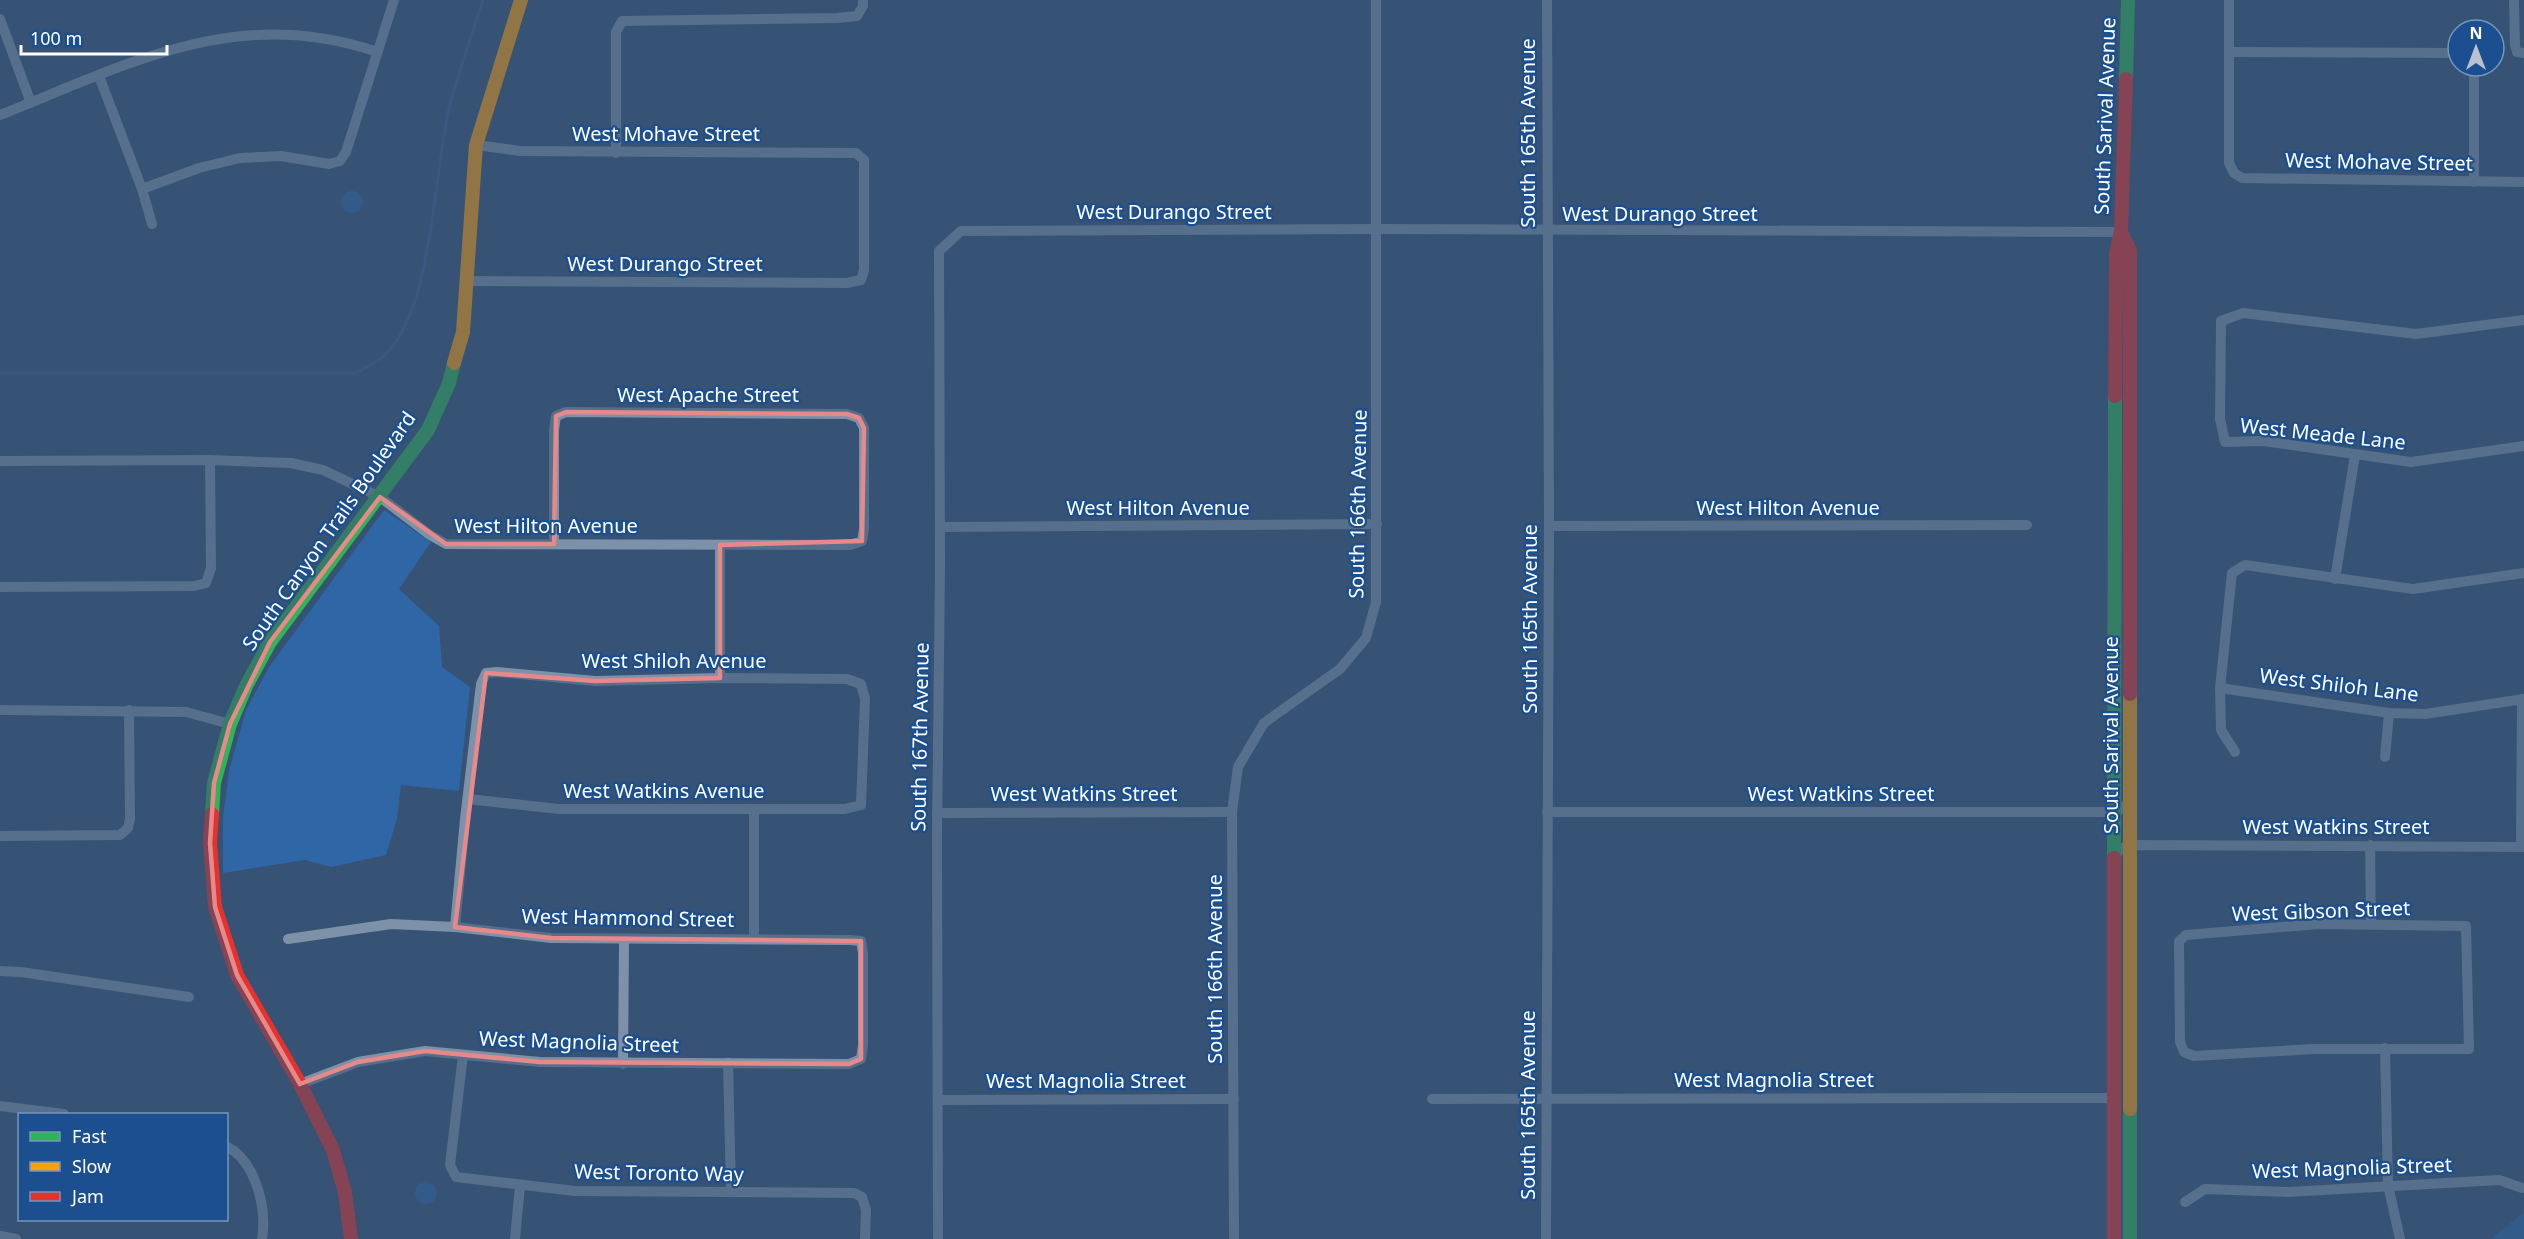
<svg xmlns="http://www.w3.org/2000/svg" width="2524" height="1239" viewBox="0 0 2524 1239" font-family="'Noto Sans',sans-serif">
  <rect width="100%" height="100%" fill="#365274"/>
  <g fill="#2f66a5">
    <circle cx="352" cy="202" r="11"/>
    <polygon points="384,510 431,542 399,589 439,626 442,667 470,687 459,791 401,785 397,819 386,855 331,867 305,860 223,873 223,817 229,771 246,710 269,667"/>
    <circle cx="426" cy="1193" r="11"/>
    <polygon points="2524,1212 2524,1239 2491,1239"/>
  </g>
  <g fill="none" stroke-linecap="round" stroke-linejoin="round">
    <path stroke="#3b618d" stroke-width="3" d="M0 373H357C366 367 379 361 387 353 432 307 434 177 448 113 457 75 471 37 483 0"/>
    <g stroke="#7d92a8" stroke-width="10">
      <polyline points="2229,0 2229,163 2234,173 2242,178 2524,182"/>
      <polyline points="2514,0 2515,45 2517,52 2524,53"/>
      <polyline points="0,19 31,103"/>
      <polyline points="2230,52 2458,53"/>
      <polyline points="2474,66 2474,182"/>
      <polyline points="99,76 142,189 152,224"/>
      <path d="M0 115C129 64 236 4 377 52"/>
      <polyline points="616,153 616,32 622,21 837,18 857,16 863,6 863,0"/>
      <polyline points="142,189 199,168 240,158 281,156 329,164 340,161 346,152 394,0"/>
      <polyline points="468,281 847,283 861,280 864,270 864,160 856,153 520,151 476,145"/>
      <polyline points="2524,320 2416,334 2243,313 2221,321 2220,419 2225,442 2263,441 2411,462 2524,446"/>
      <polyline points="0,461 210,460 291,463 323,470 380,497 430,535 446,544 850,545 862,541 864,529 864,428 859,418 847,414 566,412 556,416 554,430 554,544"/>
      <polyline points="1549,526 2027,525"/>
      <polyline points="940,527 1377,524"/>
      <polyline points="720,545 720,678"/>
      <polyline points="2335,579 2355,455"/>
      <polyline points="0,587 194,586 206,583 211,568 210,460"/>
      <polyline points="2220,688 2389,713 2425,714 2524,699"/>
      <polyline points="0,710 186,712 230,724"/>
      <polyline points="2235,752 2221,730 2220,688 2232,573 2245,565 2413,589 2524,573"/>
      <polyline points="2385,757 2389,713"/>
      <polyline points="754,809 754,939"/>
      <polyline points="1547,812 2116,812 2131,801"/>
      <polyline points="937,813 1232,812"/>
      <polyline points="0,836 120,835 128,828 130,819 129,710"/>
      <polyline points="2370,845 2371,924"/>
      <polyline points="2521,847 2522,699"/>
      <polyline points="2116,855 2120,849 2131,845 2524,847"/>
      <polygon points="2319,924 2466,926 2469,1049 2314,1049 2194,1056 2184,1052 2180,1042 2179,941 2186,935"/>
      <polyline points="455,927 465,819 481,684 486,673 497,672 595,681 720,678 847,679 861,684 865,699 861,805 845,809 559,809 468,799"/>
      <polyline points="288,939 391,924 455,927 551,938 850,940 861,941 863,953 863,1045 861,1059 849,1064 540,1062 425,1051 358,1062 300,1084"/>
      <polyline points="0,971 21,972 189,997"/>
      <polyline points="2385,1048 2388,1185 2400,1239"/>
      <polyline points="463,1055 450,1165 456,1177 575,1191 854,1193 862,1197 866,1210 865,1239"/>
      <polyline points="728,1063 731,1192"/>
      <polyline points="623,1064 624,939"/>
      <polyline points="1432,1099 2115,1098"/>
      <polyline points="938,1100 1234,1099"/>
      <polyline points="0,1106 64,1114"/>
      <path d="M226 1146C256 1161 267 1208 262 1239"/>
      <polyline points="2185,1202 2205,1189 2288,1192 2499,1180 2522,1188"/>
      <polyline points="0,1236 16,1239"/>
      <polyline points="515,1239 520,1186"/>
      <polyline points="938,1239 937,836 940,566 939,251 961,231 1377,229 2121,232"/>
      <polyline points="1234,1239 1232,812 1238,767 1264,723 1340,669 1366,638 1376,602 1376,0"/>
      <polyline points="1546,1239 1549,526 1547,0"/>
    </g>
    <g stroke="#30b455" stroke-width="14">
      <polyline points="2126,79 2128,0"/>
      <polyline points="212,814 214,783 230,724 246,686 270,642 428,430 449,383 454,363"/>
      <polyline points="2114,858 2115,396"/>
      <polyline points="2130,1109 2130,1239"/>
    </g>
    <g stroke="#ff9f0a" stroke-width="14">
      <polyline points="454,363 463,332 476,145 521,0"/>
      <polyline points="2130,694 2130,1109"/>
    </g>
    <g stroke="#e5322d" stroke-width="14">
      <polyline points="2121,232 2130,251 2130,694"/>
      <polyline points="2115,396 2116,253 2121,232 2126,79"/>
      <polyline points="212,814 210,843 215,907 237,975 300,1084 333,1150 345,1193 351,1239"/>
      <polyline points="2114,1239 2114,858"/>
    </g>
  </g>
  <path d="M0 0H2524V1239H0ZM566 412 847 414 859 418 864 428 862 541 720 545V678L595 681 486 673 455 927 551 938 861 941V1059L849 1064 540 1062 425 1051 358 1062 300 1084 237 975 215 907 210 843 214 783 230 724 270 642 380 497 446 544H554L556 416Z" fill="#365274" fill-opacity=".55" fill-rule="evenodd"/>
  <path fill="none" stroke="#e88989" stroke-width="4.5" stroke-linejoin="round" d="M566 412 847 414 859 418 864 428 862 541 720 545V678L595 681 486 673 455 927 551 938 861 941V1059L849 1064 540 1062 425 1051 358 1062 300 1084 237 975 215 907 210 843 214 783 230 724 270 642 380 497 446 544H554L556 416Z"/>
  <g text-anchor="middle" stroke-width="4.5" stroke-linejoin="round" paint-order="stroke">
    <g font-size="20" fill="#fff" stroke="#1b4f8f">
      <text transform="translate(2105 116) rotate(-88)" y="7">South Sarival Avenue</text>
      <text transform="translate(1528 133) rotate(-90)" y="7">South 165th Avenue</text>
      <text x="666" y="141">West Mohave Street</text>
      <text transform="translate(2379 162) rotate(1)" y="7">West Mohave Street</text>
      <text x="1174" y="219">West Durango Street</text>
      <text x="1660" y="221">West Durango Street</text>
      <text x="665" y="271">West Durango Street</text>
      <text x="708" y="402">West Apache Street</text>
      <text transform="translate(2323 434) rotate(6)" y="7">West Meade Lane</text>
      <text transform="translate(1358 504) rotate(-89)" y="7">South 166th Avenue</text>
      <text x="1158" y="515">West Hilton Avenue</text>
      <text x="1788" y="515">West Hilton Avenue</text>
      <text x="546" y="533">West Hilton Avenue</text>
      <text transform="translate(329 531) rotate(-55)" y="7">South Canyon Trails Boulevard</text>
      <text transform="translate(1530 619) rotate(-90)" y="7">South 165th Avenue</text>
      <text x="674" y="668">West Shiloh Avenue</text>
      <text transform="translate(2339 685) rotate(7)" y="7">West Shiloh Lane</text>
      <text transform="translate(2111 735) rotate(-90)" y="7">South Sarival Avenue</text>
      <text transform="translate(920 737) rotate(-89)" y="7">South 167th Avenue</text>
      <text x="664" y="798">West Watkins Avenue</text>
      <text x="1084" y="801">West Watkins Street</text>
      <text x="1841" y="801">West Watkins Street</text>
      <text x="2336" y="834">West Watkins Street</text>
      <text transform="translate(2321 911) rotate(-2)" y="7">West Gibson Street</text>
      <text transform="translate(628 918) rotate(1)" y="7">West Hammond Street</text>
      <text transform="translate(1215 969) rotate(-90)" y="7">South 166th Avenue</text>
      <text transform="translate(579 1042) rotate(2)" y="7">West Magnolia Street</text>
      <text x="1774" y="1087">West Magnolia Street</text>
      <text x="1086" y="1088">West Magnolia Street</text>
      <text transform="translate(1528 1105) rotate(-90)" y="7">South 165th Avenue</text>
      <text transform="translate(2352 1168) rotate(-2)" y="7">West Magnolia Street</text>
      <text transform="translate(659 1173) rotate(1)" y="7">West Toronto Way</text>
    </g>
  </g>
  <rect x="18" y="1113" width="210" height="108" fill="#1b4f8f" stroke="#7695bc" stroke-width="1.5"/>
  <rect x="30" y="1132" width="30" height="9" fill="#30b455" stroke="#7695bc" stroke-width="1.5"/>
  <text x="72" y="1143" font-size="18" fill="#ffffff">Fast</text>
  <rect x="30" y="1162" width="30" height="9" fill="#ff9f0a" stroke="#7695bc" stroke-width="1.5"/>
  <text x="72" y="1173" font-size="18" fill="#ffffff">Slow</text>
  <rect x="30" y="1192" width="30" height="9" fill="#e5322d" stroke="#7695bc" stroke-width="1.5"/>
  <text x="72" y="1203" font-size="18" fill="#ffffff">Jam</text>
  <g transform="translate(2476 48)"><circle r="28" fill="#1b4f8f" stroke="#7695bc" stroke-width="1.5"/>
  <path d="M0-4.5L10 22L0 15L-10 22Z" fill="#b9c2ce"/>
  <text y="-9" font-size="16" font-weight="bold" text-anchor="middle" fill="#ffffff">N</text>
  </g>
  <path d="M21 45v9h146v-9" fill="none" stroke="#ffffff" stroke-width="3"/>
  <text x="30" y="45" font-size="18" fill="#ffffff" stroke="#1b4f8f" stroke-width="4.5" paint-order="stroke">100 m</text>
</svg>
